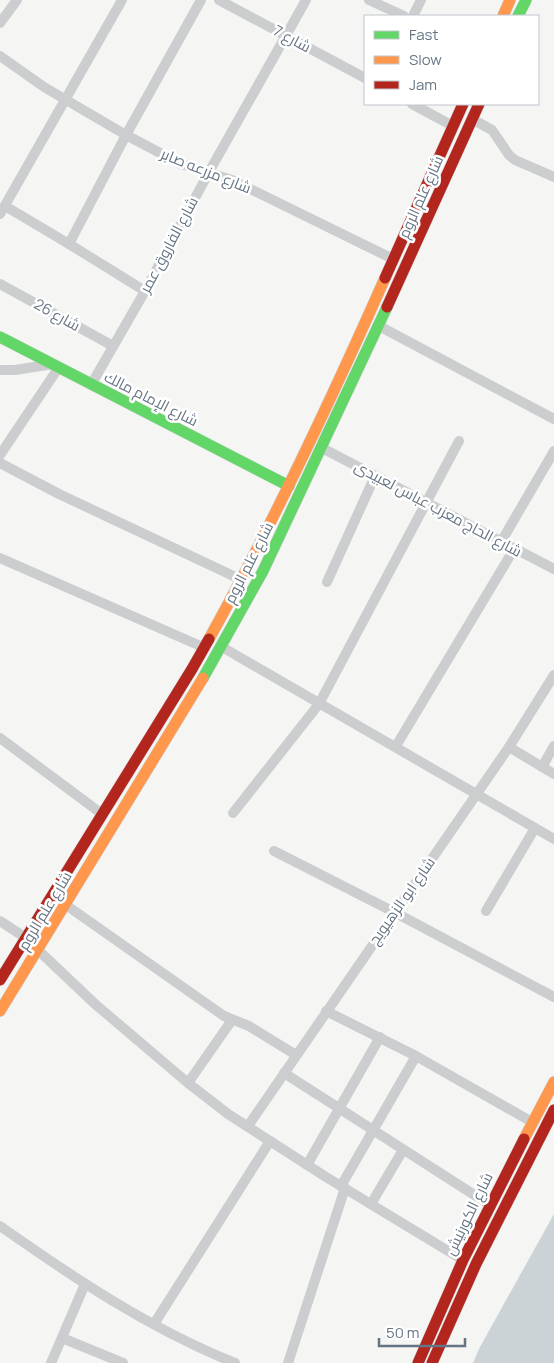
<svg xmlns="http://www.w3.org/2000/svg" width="554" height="1363" viewBox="0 0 554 1363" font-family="Manrope,Cairo,sans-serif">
  <rect width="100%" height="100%" fill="#f5f5f4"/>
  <polygon fill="#cbd3d6" points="554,1214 554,1363 473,1363 480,1347"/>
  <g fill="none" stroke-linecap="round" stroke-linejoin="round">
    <defs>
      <g id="fast">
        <polyline points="518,16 526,0"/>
        <polyline points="0,337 289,486"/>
        <polyline points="203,678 263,571 387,307"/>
      </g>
      <g id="slow">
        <polyline points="503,16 510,0"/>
        <path d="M209 639C274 522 331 400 385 278"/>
        <polyline points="0,1011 203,678"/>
        <polyline points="524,1139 554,1082"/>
      </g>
      <g id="jam">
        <polyline points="385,278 463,104"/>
        <polyline points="387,307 479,104"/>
        <polyline points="0,980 192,669 209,639"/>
        <polyline points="418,1363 463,1260 524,1139"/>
        <polyline points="432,1363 476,1264 554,1110"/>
      </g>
    </defs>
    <use href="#fast" stroke="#d1d2d3" stroke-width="12"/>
    <use href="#slow" stroke="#d1d2d3" stroke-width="12"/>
    <use href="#jam" stroke="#d1d2d3" stroke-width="12"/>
    <g stroke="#cbcdce" stroke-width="10">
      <polyline points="219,0 365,78"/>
      <polyline points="369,0 404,16"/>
      <polyline points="413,16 421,0"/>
      <polyline points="0,23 17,0"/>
      <polyline points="0,56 44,87 126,135 181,164 232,180 393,259"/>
      <polyline points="412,104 453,126"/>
      <polyline points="472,119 492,130 509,155 515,160 554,177"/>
      <polyline points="5,206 69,244 126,135 201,0"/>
      <polyline points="0,214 122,0"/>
      <polyline points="69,244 145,291"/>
      <polyline points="0,284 113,346"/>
      <polyline points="379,326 554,419"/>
      <polyline points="0,370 15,370 53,364"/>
      <polyline points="91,385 145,291 209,172 306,0"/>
      <polyline points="322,448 554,569"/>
      <polyline points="0,455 59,367"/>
      <polyline points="0,463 59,494 242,580"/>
      <polyline points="501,542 554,451"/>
      <polyline points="0,558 205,648"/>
      <polyline points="327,582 375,476"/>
      <polyline points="222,647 554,839"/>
      <polyline points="0,738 102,814"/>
      <polyline points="396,746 514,549"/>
      <polyline points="509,747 554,774"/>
      <polyline points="542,767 554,746"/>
      <polyline points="233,813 319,704 459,441"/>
      <polyline points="274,851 394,912 554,997"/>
      <polyline points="66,905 224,1016 249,1026 296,1055"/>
      <polyline points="486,911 535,828"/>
      <polyline points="0,921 26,938"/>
      <polyline points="38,950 95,1004 188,1083 228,1114 326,1177 463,1260"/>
      <polyline points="326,1011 416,1056 532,1122"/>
      <polyline points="284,1073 490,1205"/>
      <polyline points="188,1083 232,1020"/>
      <polyline points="248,1126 509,747 554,675"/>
      <polyline points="307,1165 380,1037"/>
      <polyline points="341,1186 416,1056"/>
      <polyline points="371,1204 403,1150"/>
      <path d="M0 1226C74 1278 150 1329 235 1363"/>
      <polyline points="154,1324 270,1141"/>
      <polyline points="62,1338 123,1363"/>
      <polyline points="51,1363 85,1284"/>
      <polyline points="288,1363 345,1188"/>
    </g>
    <use href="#fast" stroke="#63d668" stroke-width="11"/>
    <use href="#slow" stroke="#ff974d" stroke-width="11"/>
    <use href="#jam" stroke="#b3261e" stroke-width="11"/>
  </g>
  <g text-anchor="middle" stroke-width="5" stroke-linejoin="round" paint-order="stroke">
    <g font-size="15" fill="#667584" stroke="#fff">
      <text transform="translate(292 39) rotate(28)" y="5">شارع 7</text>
      <text transform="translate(206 171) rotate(22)" y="5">شارع مزرعه صابر</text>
      <text transform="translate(421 197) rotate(-66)" y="5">شارع علم الروم</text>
      <text transform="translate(169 245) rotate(-62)" y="5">شارع الفاروق عمر</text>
      <text transform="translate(57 315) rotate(29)" y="5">شارع 26</text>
      <text transform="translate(151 399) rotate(27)" y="5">شارع الإمام مالك</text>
      <text transform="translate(438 509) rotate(28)" y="5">شارع الحاج معزب عباس لعبيدى</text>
      <text transform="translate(249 563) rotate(-63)" y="5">شارع علم الروم</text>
      <text transform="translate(402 901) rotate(-55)" y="5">شارع ابو الزهيويج</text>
      <text transform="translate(45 911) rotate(-59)" y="5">شارع علم الروم</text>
      <text transform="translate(469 1214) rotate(-64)" y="5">شارع الكورنيش</text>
    </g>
  </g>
  <rect x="364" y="15" width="175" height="90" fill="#ffffff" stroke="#c2c8ce"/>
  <rect x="374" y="31" width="25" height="8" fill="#63d668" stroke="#c2c8ce"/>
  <text x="409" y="40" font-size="15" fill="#667584">Fast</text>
  <rect x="374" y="56" width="25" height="8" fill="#ff974d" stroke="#c2c8ce"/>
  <text x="409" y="65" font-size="15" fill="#667584">Slow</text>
  <rect x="374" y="81" width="25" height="8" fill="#b3261e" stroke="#c2c8ce"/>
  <text x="409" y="90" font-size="15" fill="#667584">Jam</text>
  <path d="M379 1338v8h86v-8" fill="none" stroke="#667584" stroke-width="2.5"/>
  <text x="386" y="1338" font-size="15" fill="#667584" stroke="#ffffff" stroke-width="4" paint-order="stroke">50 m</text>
</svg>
